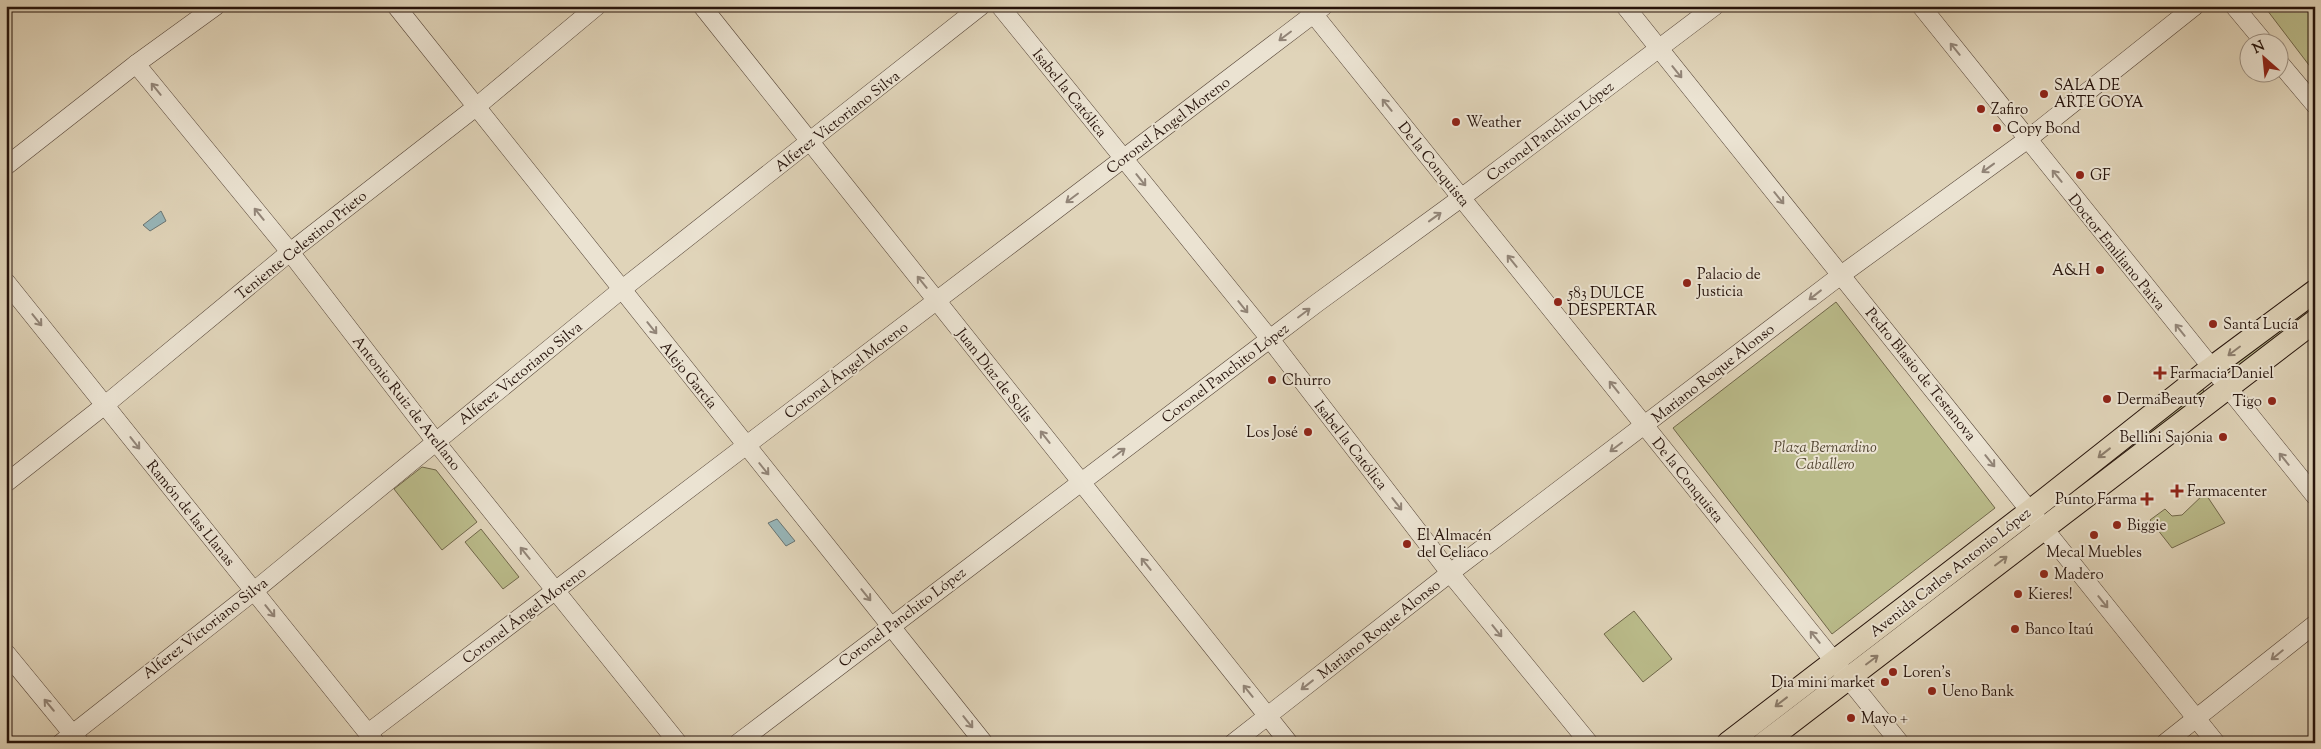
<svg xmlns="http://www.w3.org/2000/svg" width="2321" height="749" viewBox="0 0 2321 749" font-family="'Sorts Mill Goudy',serif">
  <rect width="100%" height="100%" fill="#e0d4b9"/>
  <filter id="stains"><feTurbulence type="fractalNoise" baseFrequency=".004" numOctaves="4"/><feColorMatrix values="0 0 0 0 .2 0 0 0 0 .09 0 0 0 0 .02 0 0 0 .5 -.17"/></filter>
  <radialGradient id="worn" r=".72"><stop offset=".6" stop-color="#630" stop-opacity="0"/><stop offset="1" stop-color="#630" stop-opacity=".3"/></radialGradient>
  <g fill="#babb8a" stroke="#70674a">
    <polygon points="2264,6 2315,6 2315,73"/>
    <polygon points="2315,301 2315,310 2238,369 2233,369 2232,365"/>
    <polygon points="1836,302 1995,508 1832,634 1673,428"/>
    <polygon points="2203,389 2204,393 2050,511 2048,504"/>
    <polygon points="422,467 436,470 477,522 442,550 394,489"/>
    <polygon points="2205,493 2225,523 2172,548 2150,520 2165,509 2172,516 2182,515"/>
    <polygon points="481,529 519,577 503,589 465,542"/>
    <polygon points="1634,611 1672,659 1643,682 1604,634"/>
  </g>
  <g fill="#97b6b9" stroke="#6a7573">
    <polygon points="161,211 166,221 150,231 143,225"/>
    <polygon points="777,519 795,541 786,546 768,523"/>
  </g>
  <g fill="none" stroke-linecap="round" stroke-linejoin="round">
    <defs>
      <g id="minor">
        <polyline points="396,6 984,743"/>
        <polyline points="702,6 1289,743"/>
        <polyline points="1000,6 1270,339 1450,573 1589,743"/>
        <polyline points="1307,6 1900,743"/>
        <polyline points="1625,6 2216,743"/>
        <polyline points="1921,6 2315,496"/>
        <polyline points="2234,6 2264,42"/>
        <polyline points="2278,61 2315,105"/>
        <polyline points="136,64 290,252 436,442 678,743"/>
        <polyline points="6,166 136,64 216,6"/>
        <polyline points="6,282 375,742"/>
        <polyline points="6,483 105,405 290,252 476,107 597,6"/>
        <polyline points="6,653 80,743"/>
        <polyline points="368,733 1324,6"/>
        <polyline points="61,743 254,591 621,290 981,6"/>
        <polyline points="738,743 1317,303 1461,198 1715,6"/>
        <polyline points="1233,743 1450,573 1841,275 2028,139 2195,6"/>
        <polyline points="2165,743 2315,624"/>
      </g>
      <g id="major">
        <polyline points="1728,743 2043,501 2210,369 2315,291"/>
        <polyline points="1764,743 2315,321"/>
      </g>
    </defs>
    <use href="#minor" stroke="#544336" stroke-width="19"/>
    <use href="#major" stroke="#26130b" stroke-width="24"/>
    <use href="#minor" stroke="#ebe3d2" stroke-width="18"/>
    <use href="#major" stroke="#e0d4b9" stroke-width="22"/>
  </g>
  <defs><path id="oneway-shaft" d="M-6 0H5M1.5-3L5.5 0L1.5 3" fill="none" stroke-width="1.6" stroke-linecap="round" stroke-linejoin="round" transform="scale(1.25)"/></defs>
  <g stroke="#928578">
    <use href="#oneway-shaft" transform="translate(1285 36) rotate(143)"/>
    <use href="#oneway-shaft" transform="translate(1955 49) rotate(-129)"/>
    <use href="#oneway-shaft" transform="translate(1677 72) rotate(51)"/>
    <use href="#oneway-shaft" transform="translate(156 89) rotate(-129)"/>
    <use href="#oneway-shaft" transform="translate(1387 105) rotate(-129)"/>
    <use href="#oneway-shaft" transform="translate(1988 168) rotate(144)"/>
    <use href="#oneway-shaft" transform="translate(2057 176) rotate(-129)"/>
    <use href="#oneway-shaft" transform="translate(1141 180) rotate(51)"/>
    <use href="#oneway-shaft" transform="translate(1072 198) rotate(143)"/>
    <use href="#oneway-shaft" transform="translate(1779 198) rotate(51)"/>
    <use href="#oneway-shaft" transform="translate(259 214) rotate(-129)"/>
    <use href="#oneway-shaft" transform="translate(1435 217) rotate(-36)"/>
    <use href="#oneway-shaft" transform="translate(1512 261) rotate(-129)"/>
    <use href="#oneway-shaft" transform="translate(922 282) rotate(-129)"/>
    <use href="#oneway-shaft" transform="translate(1815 295) rotate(142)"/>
    <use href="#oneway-shaft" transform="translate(1243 307) rotate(51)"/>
    <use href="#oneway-shaft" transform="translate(1304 313) rotate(-37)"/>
    <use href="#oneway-shaft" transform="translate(37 320) rotate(51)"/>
    <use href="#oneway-shaft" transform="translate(652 328) rotate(51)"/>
    <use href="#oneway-shaft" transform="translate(2180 330) rotate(-129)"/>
    <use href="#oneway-shaft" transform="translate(1614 387) rotate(-129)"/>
    <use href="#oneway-shaft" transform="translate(1045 437) rotate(-128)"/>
    <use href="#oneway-shaft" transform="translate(135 443) rotate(52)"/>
    <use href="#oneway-shaft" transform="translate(1616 447) rotate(143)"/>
    <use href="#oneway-shaft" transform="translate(1119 453) rotate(-37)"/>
    <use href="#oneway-shaft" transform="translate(2284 459) rotate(-129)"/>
    <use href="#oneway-shaft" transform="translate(1990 461) rotate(51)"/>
    <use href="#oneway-shaft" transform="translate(764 469) rotate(51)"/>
    <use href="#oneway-shaft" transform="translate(1397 504) rotate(52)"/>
    <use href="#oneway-shaft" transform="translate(525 553) rotate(-129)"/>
    <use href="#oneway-shaft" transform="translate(1146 564) rotate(-129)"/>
    <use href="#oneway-shaft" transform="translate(866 595) rotate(51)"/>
    <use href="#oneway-shaft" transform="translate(2103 602) rotate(51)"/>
    <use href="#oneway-shaft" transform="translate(270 611) rotate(51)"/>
    <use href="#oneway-shaft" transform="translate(1497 631) rotate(51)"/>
    <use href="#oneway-shaft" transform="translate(1815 637) rotate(-129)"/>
    <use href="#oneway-shaft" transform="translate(2277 655) rotate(141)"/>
    <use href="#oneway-shaft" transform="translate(1307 685) rotate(142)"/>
    <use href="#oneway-shaft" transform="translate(1248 691) rotate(-129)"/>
    <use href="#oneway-shaft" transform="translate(49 705) rotate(-130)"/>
    <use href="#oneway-shaft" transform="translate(968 722) rotate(51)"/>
  </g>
  <g stroke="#8c7d6b">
    <use href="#oneway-shaft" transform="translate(2234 351) rotate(143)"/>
    <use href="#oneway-shaft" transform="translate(2104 453) rotate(142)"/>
    <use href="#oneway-shaft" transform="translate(2001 561) rotate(-37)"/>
    <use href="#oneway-shaft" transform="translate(1872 660) rotate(-37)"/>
    <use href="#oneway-shaft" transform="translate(1781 702) rotate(142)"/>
  </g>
  <g fill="#8f2418" stroke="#ebe3d2" stroke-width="2">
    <circle cx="2044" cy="94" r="5"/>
    <circle cx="1981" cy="109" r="5"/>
    <circle cx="1456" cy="122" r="5"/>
    <circle cx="1997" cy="128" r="5"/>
    <circle cx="2080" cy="175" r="5"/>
    <circle cx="2100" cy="270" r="5"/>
    <circle cx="1687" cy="283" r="5"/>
    <circle cx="1558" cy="302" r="5"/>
    <circle cx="2213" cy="324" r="5"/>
    <path d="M2157.5 365.5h5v5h5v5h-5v5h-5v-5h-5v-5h5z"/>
    <circle cx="1272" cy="380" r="5"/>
    <circle cx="2107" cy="399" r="5"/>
    <circle cx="2272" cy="401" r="5"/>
    <circle cx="1308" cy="432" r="5"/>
    <circle cx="2223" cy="437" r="5"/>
    <path d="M2174.5 483.5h5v5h5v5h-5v5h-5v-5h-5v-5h5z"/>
    <path d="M2144.5 491.5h5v5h5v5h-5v5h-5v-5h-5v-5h5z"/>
    <circle cx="2117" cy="525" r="5"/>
    <circle cx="2094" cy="535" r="5"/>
    <circle cx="1407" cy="544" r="5"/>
    <circle cx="2044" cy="574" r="5"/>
    <circle cx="2018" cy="594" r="5"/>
    <circle cx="2015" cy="629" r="5"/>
    <circle cx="1893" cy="672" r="5"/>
    <circle cx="1885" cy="682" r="5"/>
    <circle cx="1932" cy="691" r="5"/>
    <circle cx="1851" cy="718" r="5"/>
  </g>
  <g text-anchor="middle" stroke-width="4" stroke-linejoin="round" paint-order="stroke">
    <g font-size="15" fill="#26130b" stroke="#ebe3d2" text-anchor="start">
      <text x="2054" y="90">SALA DE<tspan x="2054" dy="17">ARTE GOYA</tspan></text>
      <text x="1991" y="114">Zafiro</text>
      <text x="1466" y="127">Weather</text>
      <text x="2007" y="133">Copy Bond</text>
      <text x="2090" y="180">GF</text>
      <text x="2090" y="275" text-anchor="end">A&amp;H</text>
      <text x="1697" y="279">Palacio de<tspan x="1697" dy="17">Justicia</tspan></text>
      <text x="1568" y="298">583 DULCE<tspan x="1568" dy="17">DESPERTAR</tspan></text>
      <text x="2223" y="329">Santa Lucía</text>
      <text x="2170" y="378">Farmacia Daniel</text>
      <text x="1282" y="385">Churro</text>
      <text x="2117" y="404">DermaBeauty</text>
      <text x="2262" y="406" text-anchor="end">Tigo</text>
      <text x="1298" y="437" text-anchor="end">Los José</text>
      <text x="2213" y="442" text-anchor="end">Bellini Sajonia</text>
      <text x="2187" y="496">Farmacenter</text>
      <text x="2137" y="504" text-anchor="end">Punto Farma</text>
      <text x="2127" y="530">Biggie</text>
      <text x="1417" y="540">El Almacén<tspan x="1417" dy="17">del Celiaco</tspan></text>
      <text x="2094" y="557" text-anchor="middle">Mecal Muebles</text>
      <text x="2054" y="579">Madero</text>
      <text x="2028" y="599">Kieres!</text>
      <text x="2025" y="634">Banco Itaú</text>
      <text x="1903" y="677">Loren's</text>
      <text x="1875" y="687" text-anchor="end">Dia mini market</text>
      <text x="1942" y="696">Ueno Bank</text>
      <text x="1861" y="723">Mayo +</text>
    </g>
    <g font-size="15" fill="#26130b" stroke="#ebe3d2">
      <text transform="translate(1070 93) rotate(51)" y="5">Isabel la Católica</text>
      <text transform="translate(837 121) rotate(-38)" y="5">Alferez Victoriano Silva</text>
      <text transform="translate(1168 125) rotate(-37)" y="5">Coronel Ángel Moreno</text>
      <text transform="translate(1550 131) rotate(-37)" y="5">Coronel Panchito López</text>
      <text transform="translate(1434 164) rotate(51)" y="5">De la Conquista</text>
      <text transform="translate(301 245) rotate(-39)" y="5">Teniente Celestino Prieto</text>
      <text transform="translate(2117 252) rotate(51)" y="5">Doctor Emiliano Paiva</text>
      <text transform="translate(846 370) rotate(-37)" y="5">Coronel Ángel Moreno</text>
      <text transform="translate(520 373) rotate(-39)" y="5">Alferez Victoriano Silva</text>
      <text transform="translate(1225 373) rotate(-37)" y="5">Coronel Panchito López</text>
      <text transform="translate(1713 373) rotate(-38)" y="5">Mariano Roque Alonso</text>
      <text transform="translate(1921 374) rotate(51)" y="5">Pedro Blasio de Testanova</text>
      <text transform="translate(689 375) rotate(51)" y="5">Alejo García</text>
      <text transform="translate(995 375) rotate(52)" y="5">Juan Díaz de Solis</text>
      <text transform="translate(407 403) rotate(52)" y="5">Antonio Ruiz de Arellano</text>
      <text transform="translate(1351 445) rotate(52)" y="5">Isabel la Católica</text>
      <text transform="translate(1688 480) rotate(51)" y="5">De la Conquista</text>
      <text transform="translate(191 513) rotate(51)" y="5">Ramón de las Llanas</text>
      <text transform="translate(1950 572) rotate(-38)" y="5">Avenida Carlos Antonio López</text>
      <text transform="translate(524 615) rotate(-37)" y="5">Coronel Ángel Moreno</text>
      <text transform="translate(902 617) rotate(-37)" y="5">Coronel Panchito López</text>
      <text transform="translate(205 628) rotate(-38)" y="5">Alferez Victoriano Silva</text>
      <text transform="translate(1379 629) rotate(-38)" y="5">Mariano Roque Alonso</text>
    </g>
    <g font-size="15" font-style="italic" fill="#524531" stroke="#ebe3d2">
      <text x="1825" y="452">Plaza Bernardino<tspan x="1825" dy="17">Caballero</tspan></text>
    </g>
  </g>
  <rect width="2321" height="749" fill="none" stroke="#e0d4b9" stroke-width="25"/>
  <rect x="8" y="8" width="2306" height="734" fill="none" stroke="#26130b" stroke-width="2.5"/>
  <rect x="12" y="12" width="2296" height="724" fill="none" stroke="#26130b"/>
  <g transform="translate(2264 58) rotate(333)"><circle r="24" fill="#ebe3d2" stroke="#9c9082"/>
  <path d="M0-4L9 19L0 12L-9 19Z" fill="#8f2418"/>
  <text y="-8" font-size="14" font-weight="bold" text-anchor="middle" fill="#26130b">N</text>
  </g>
  <rect width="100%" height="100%" filter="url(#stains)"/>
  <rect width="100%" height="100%" fill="url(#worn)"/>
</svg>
